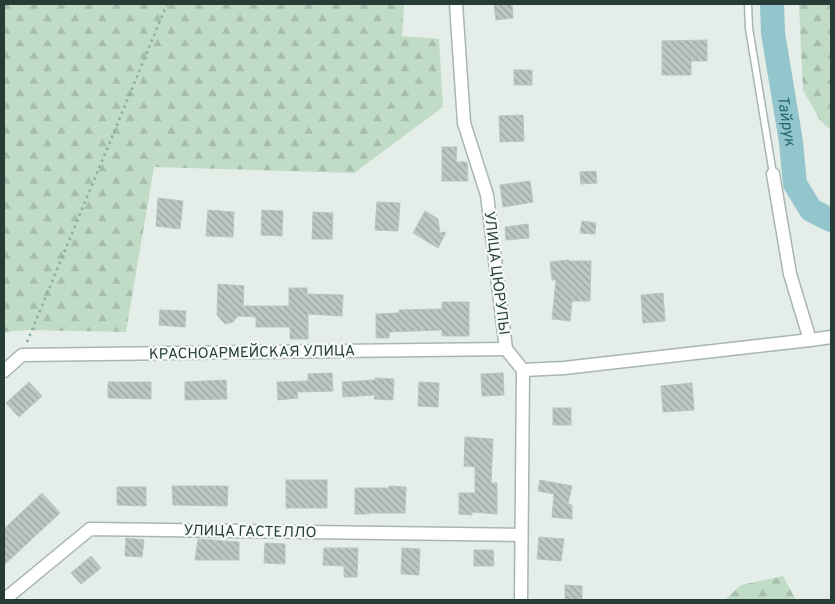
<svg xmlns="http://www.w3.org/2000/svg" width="835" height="604" viewBox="0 0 835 604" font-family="Overpass,sans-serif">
  <defs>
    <pattern id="forest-firs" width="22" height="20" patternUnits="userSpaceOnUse" patternTransform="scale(1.25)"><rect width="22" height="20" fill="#c0dcc7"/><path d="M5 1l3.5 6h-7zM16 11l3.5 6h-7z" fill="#a5beac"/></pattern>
    <pattern id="building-back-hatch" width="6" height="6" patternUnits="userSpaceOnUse" patternTransform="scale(1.25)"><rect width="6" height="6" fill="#bbc7c2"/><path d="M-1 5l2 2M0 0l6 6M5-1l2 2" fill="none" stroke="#98a39e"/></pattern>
  </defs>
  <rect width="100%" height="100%" fill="#e5ede9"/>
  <g fill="url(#forest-firs)">
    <polygon points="4,4 404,4 402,36 439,39 443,107 354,173 154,167 126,332 27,330 4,332"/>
    <polygon points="799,4 831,4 831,130 820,120 803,90"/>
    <polygon points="783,576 796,600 725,600 741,585"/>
  </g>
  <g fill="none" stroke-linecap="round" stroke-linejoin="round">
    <path stroke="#93c5cc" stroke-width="24" id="s1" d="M772 4 773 33 791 142 795 184 811 210 831 220"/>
  </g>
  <g fill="url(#building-back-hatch)" stroke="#b8c6c0">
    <polygon points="494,4 512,4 513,18 496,20"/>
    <polygon points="707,40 707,61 691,61 691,75 662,75 662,41"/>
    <rect x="514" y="70" width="18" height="15"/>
    <polygon points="523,115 524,141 500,142 499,116"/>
    <polygon points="442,147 457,147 456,162 467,162 468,181 442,181"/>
    <polygon points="596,171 597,183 581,184 580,172"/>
    <polygon points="530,181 533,202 503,207 500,185"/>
    <polygon points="158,198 183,201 180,229 156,226"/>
    <polygon points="377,202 400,203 398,231 375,230"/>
    <polygon points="208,210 234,212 233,237 206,236"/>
    <polygon points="262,210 283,211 282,236 261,235"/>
    <polygon points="425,211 438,219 440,233 446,232 438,248 413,233"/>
    <polygon points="313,212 333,213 332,239 312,239"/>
    <polygon points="582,221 596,223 595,234 580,233"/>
    <polygon points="528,224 529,238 506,240 505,227"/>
    <polygon points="568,260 569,261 591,261 590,301 572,301 570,321 552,319 556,280 552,280 550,262"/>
    <polygon points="218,284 244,286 243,306 289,306 289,288 307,288 307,294 343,295 342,316 308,314 308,339 290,339 290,327 256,327 256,317 238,316 233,322 225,324 217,315"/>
    <polygon points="663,293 665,321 643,323 641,295"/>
    <polygon points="442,302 469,302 469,336 442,336 442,330 389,332 389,338 376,338 376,314 399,313 399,310 442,309"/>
    <polygon points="160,310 186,311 185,327 159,325"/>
    <polygon points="332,373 333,391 297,392 298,398 278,400 277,382 308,381 308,374"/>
    <polygon points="503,373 504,395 482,396 481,374"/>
    <polygon points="375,378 394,379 393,400 374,399 375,395 343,397 342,382 375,380"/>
    <polygon points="226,380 227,399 185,400 185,382"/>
    <polygon points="29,382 42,396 19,417 6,403"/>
    <polygon points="108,382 151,382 151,399 108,398"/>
    <polygon points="419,382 439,383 438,407 418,406"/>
    <polygon points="692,383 694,410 663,412 661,386"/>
    <rect x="553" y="408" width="18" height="17"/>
    <polygon points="465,437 493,439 491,483 497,483 497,514 472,512 472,515 459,514 459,493 475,493 475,467 464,466"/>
    <rect x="286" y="480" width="41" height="28"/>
    <polygon points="540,480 572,486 568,504 572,505 572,519 552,517 554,494 538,491"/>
    <polygon points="172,486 228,486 227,506 173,505"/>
    <polygon points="389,486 406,487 405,513 369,513 369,514 355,514 355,488 389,488"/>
    <polygon points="117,487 146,487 146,506 117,505"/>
    <polygon points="42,493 60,513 4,565 4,529"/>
    <polygon points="539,537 564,539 561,561 537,559"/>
    <polygon points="126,538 144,540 142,557 125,556"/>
    <polygon points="198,539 239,542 239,560 195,560"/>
    <polygon points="265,543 285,544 285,564 264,563"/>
    <polygon points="324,548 358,548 357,577 344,577 344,566 323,565"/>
    <polygon points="402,548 420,549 419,575 401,574"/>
    <polygon points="474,550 493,550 494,566 474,566"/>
    <polygon points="91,556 101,568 81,584 71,573"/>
    <polygon points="565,585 582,586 582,600 565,600"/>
  </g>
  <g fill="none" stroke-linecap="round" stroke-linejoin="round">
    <defs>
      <polyline id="lane" points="748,4 749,28 773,174"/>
      <g id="street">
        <polyline points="456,4 464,123 487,195 506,349 523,370 521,600"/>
        <polyline points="773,174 790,274 810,340 831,337"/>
        <polyline points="523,370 564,368 810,340"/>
        <polyline points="4,371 22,355 506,349"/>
        <polyline points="4,600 90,529 521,535"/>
      </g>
    </defs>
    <use href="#lane" stroke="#a8b5b0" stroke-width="9"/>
    <use href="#street" stroke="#a8b5b0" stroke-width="15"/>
    <polyline stroke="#88aea1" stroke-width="2.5" stroke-dasharray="2.5 4" stroke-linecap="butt" points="27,342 167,4"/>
    <use href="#lane" stroke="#fff" stroke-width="6"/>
    <use href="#street" stroke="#fff" stroke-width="12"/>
  </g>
  <g text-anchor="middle" stroke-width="4.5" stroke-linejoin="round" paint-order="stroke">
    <g font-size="15" fill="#263d37" stroke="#f6faf7">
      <text transform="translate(497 273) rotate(83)" y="5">УЛИЦА ЦЮРУПЫ</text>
      <text transform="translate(252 352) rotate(-1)" y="5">КРАСНОАРМЕЙСКАЯ УЛИЦА</text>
      <text transform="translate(250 531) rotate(1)" y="5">УЛИЦА ГАСТЕЛЛО</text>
    </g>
    <g font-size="16" font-style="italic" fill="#256974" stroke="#f6faf7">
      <text dy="6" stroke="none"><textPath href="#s1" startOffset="118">Тайрук</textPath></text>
    </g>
  </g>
  <rect width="835" height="604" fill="none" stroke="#263d37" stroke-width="10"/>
</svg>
